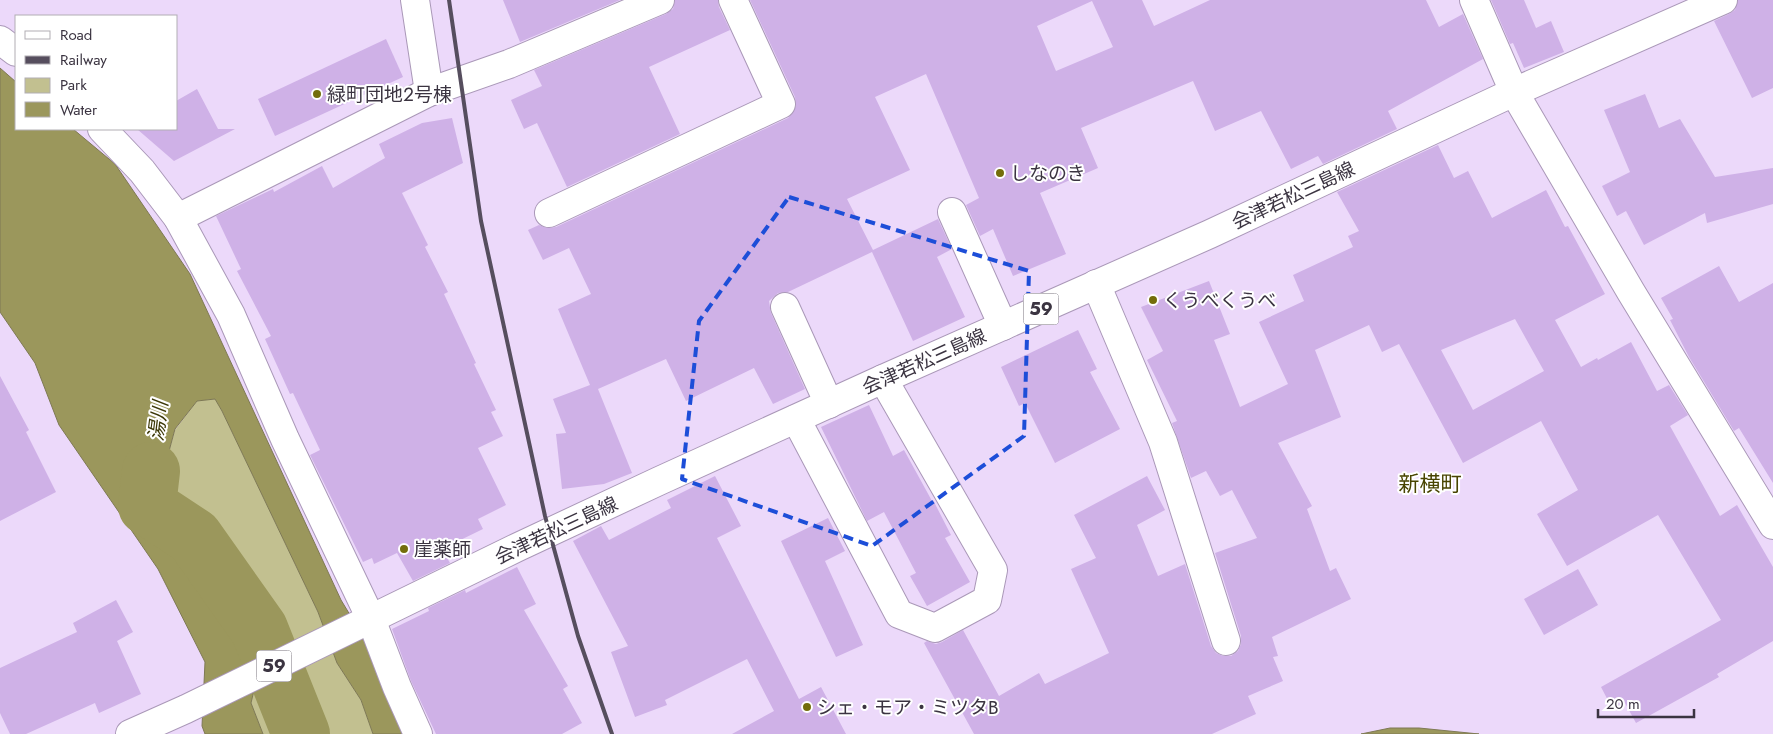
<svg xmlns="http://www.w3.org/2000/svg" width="1773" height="734" viewBox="0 0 1773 734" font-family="Jost,'Noto Sans JP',sans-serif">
  <rect width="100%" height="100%" fill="#ecd9fa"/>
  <polygon fill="#c2c090" points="215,399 222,411 318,612 337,663 361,700 373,734 263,734 251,703 267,635 242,617 217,606 195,577 165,466 175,430 197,401"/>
  <g fill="#9b975c" stroke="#7e7954">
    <polygon points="0,68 16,82 16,129 73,129 115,164 190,274 341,600 370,648 407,734 373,734 361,700 337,663 318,612 222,411 215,399 197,401 175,429 165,466 195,577 217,606 242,617 267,635 251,703 263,734 205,734 202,726 205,662 158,569 59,425 35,363 0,312"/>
    <polygon points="1390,728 1419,728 1479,734 1361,734"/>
  </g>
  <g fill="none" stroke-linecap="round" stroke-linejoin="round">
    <polyline stroke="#9b975c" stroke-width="58" points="151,471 147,506 194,537 259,629 301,734"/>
  </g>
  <g fill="#cfb1e7" fill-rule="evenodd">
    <polygon points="503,0 620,0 520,42"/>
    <polygon points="675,0 718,0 719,7 730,30 649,67 680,134 567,187 537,123 524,129 511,100 542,86 534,70 666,14 673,9"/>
    <path d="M750 0H1142L1154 26 1210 0H1426L1439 27 1463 14 1483 59 1388 111 1397 129 1323 164 1318 156 1291 169 1261 111 1215 131 1193 81 1081 128 1098 168 1040 193 1066 254 1013 276 993 229 980 236 966 205 979 198 926 74 875 97 910 170 847 199 873 250 938 219 952 249 937 257 965 317 913 341 872 252 788 292 778 293 769 301 771 313 805 389 773 404 754 368 686 401 666 359 598 389 632 473 604 484 562 489 556 434 566 433 553 399 590 385 558 309 591 294 569 248 543 260 528 230 539 225 547 228 556 227 788 118 793 113 796 106 795 97ZM1092 1 1113 47 1056 71 1037 26Z"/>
    <polygon points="1491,0 1524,0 1536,28 1551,21 1564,52 1524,68 1513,43 1510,44"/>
    <polygon points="1738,0 1773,0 1773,88 1752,98 1714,21 1729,14 1735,10"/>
    <polygon points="386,39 403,77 275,136 258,99"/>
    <polygon points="197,89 218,129 235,129 174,161 137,129 176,129 176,101"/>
    <polygon points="1645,94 1659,128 1680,119 1715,177 1773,168 1773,204 1707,223 1705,213 1644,245 1626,211 1617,216 1602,186 1630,172 1604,110"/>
    <polygon points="452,118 463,163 402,193 428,245 425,247 448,292 444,294 476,363 474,364 496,410 491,412 503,436 478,448 506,505 478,519 483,529 442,549 450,563 413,581 397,553 374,564 372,558 363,562 310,455 320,450 293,393 290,394 265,339 271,336 237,271 241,269 216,216 273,189 274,192 322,166 333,188 385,158 379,144 422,123"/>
    <path d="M1438 145 1454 178 1468 171 1492 218 1546 190 1565 227 1568 226 1605 294 1555 320 1581 367 1597 358 1598 360 1631 342 1657 391 1669 385 1688 415 1670 426 1720 516 1737 505 1773 567V641L1717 674 1719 677 1636 723 1625 703 1613 710 1601 687 1721 620 1658 515 1567 566 1537 514 1578 490 1541 421 1463 463 1399 344 1382 352 1369 325 1315 350 1341 417 1278 443 1312 506 1307 509 1330 571 1336 568 1351 599 1272 637 1278 656 1273 657 1283 681 1248 696 1256 714 1212 734H974L924 643 927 641 936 644 942 642 963 630 999 696 1039 673 1045 684 1109 653 1071 569 1096 558 1074 515 1147 476 1165 510 1137 525 1158 576 1185 564 1211 646 1216 653 1223 656H1231L1238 651 1241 644V636L1215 553 1257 538 1232 490 1220 496 1206 471 1191 478 1172 423 1177 421 1147 360 1163 351 1141 307 1209 281 1230 334 1214 340 1240 407 1288 384 1259 322 1304 301 1293 275 1353 247 1348 236 1359 231 1337 192ZM1515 319 1544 371 1473 410 1441 350Z"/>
    <polygon points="1719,266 1739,302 1773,283 1773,483 1739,428 1734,431 1689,357 1670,320 1673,319 1661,298"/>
    <polygon points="1078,330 1097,369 1090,372 1120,429 1055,463 1025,403 1019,406 1001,367"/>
    <polygon points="0,376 29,430 26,432 56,492 0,521"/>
    <polygon points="869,405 893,456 904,450 932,501 933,500 951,535 945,538 970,582 927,606 910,576 916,573 884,512 867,521 821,427"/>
    <polygon points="715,476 741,526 717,538 799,699 821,687 846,734 732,734 774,711 747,659 665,700 667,705 635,717 611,652 628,646 573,541 601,526 609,540 671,508 667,500"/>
    <polygon points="828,518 845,551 825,561 863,645 836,657 781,541"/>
    <polygon points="517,567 536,604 524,610 568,686 563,689 582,723 562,734 436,734 411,681 392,629 429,611 428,608 465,590 466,593"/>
    <polygon points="1578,569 1598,605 1544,635 1524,599"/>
    <polygon points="116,600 133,632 117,641 141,694 99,713 95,703 26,734 10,734 0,713 0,668 77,632 73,623"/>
  </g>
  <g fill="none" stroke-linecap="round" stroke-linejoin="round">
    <defs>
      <g id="street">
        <polyline points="415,0 429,92"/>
        <polyline points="1474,0 1514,92 1631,292 1773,525"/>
        <polyline points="0,40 16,52"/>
        <polyline points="102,129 142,171 178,218 231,315 285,439 371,619 397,687 418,734"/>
        <polyline points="952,212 1003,326"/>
        <polyline points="549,213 781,104 733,0"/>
        <polyline points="178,218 429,92 509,64 660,0"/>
        <polyline points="1096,284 1163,442 1226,641"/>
        <polyline points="785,307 829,404"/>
        <polyline points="796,419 899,614 935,628 987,600 993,570 883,379"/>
      </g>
      <polyline id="primary" points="130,734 186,709 518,547 659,481 883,379 1210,234 1514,92 1723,0"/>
    </defs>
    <use href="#street" stroke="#aa98b8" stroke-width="30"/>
    <use href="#primary" stroke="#aa98b8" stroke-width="30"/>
    <use href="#street" stroke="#fff" stroke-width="28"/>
    <use href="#primary" stroke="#fff" stroke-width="28"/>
    <polyline stroke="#564e5e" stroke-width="4" points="449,0 481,221 545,516 578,636 612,734"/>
  </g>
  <path fill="none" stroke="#1d4ed8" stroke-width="4" stroke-dasharray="10 6" stroke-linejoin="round" d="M789 197 1029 271 1024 436 872 546 682 479 699 321Z"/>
  <g fill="#736d0b" stroke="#fff" stroke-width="2">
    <circle cx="317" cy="94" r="5"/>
    <circle cx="1000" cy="173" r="5"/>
    <circle cx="1153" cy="300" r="5"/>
    <circle cx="404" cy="549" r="5"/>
    <circle cx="807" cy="707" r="5"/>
  </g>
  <g text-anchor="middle" stroke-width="4" stroke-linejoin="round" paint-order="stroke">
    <g fill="#fff" stroke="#76717a" stroke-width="1">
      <rect x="1023.5" y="293.5" width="35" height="31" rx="4"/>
      <rect x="256.5" y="650.5" width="35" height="31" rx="4"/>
    </g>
    <g font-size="18" font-weight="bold" fill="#3b3441">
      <text x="1041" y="315">59</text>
      <text x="274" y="672">59</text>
    </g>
    <g font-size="19" fill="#3b3441" stroke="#fff" text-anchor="start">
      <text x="327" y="101">緑町団地２号棟</text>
      <text x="1010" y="180">しなのき</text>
      <text x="1163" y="307">くうべくうべ</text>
      <text x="414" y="556">崖薬師</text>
      <text x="817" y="714">シェ・モア・ミツタB</text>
    </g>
    <g font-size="19" fill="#3b3441" stroke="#fff">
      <text transform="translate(1293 195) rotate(-25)" y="7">会津若松三島線</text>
      <text transform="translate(924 361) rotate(-24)" y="7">会津若松三島線</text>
      <text transform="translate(556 530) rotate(-25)" y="7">会津若松三島線</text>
    </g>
    <g font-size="20" font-style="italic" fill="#3c3807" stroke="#fff">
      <text transform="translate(158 421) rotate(-83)" y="7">湯川</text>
    </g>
    <g font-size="21" fill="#484401" stroke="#fff">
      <text x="1430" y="491">新横町</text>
    </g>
  </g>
  <rect x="15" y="15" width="162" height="115" fill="#ffffff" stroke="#b1aeb3"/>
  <rect x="25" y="31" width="25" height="8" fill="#ffffff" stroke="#b1aeb3"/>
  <text x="60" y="40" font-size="15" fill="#3b3441">Road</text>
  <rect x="25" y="56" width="25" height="8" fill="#564e5e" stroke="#b1aeb3"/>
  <text x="60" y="65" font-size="15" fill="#3b3441">Railway</text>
  <rect x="25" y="78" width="25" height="15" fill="#c2c090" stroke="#b1aeb3"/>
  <text x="60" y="90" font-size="15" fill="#3b3441">Park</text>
  <rect x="25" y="102" width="25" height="15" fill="#9b975c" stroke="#b1aeb3"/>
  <text x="60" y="115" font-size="15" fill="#3b3441">Water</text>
  <path d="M1598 709v8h96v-8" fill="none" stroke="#3b3441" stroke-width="2.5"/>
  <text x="1606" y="709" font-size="15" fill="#3b3441" stroke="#ffffff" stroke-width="4" paint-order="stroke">20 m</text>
</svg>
